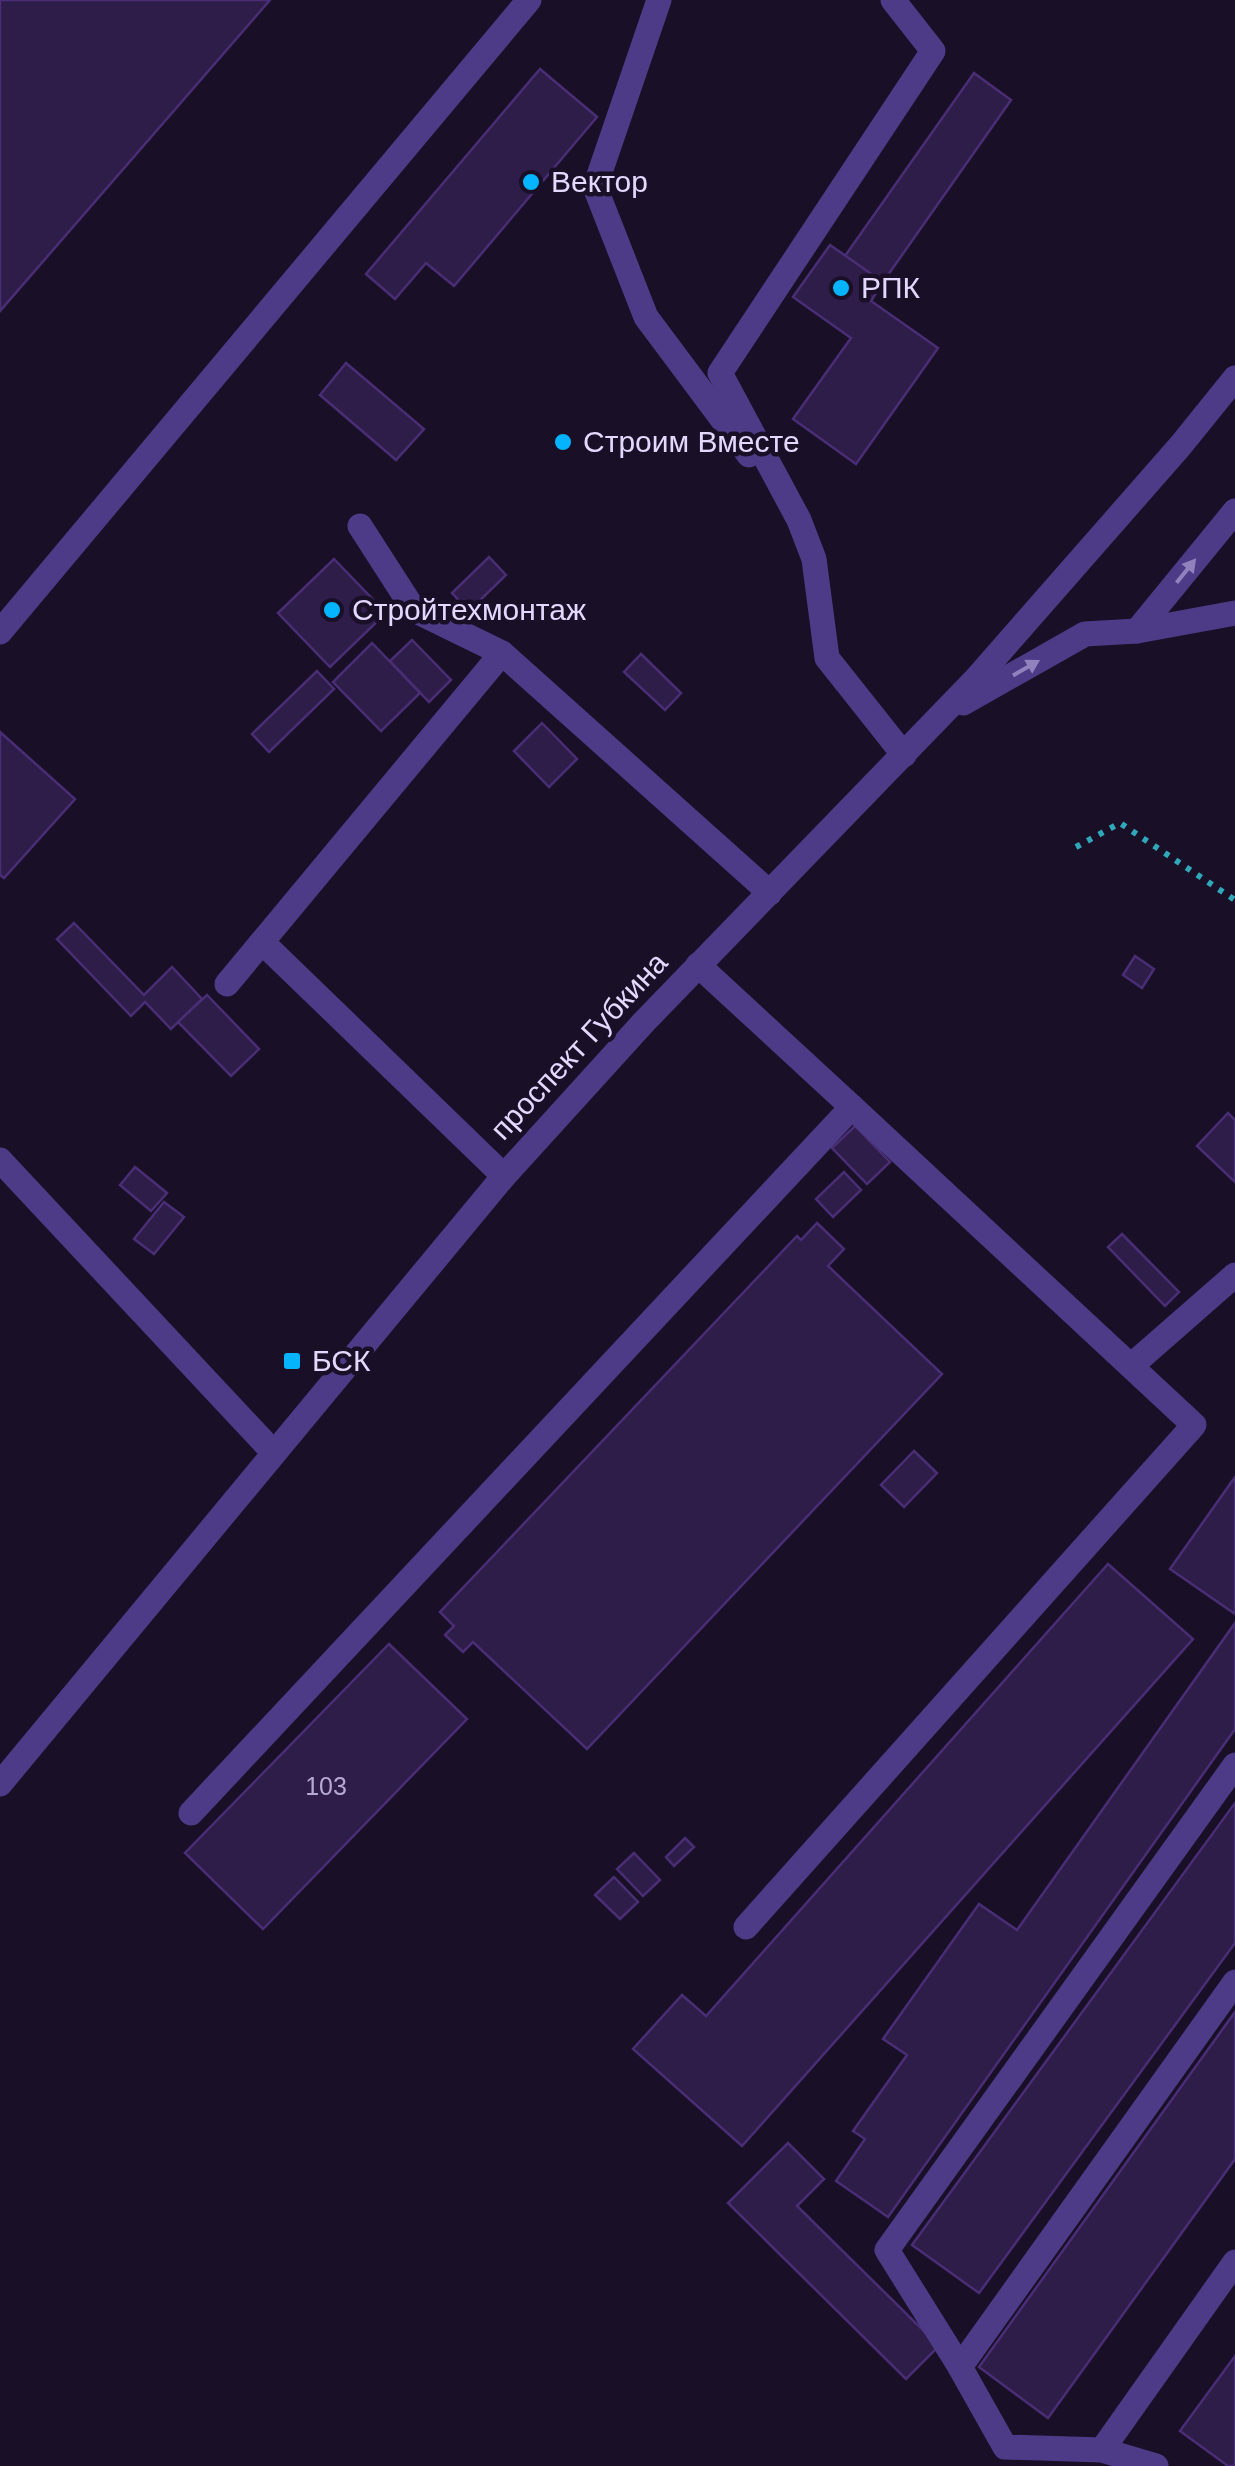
<svg xmlns="http://www.w3.org/2000/svg" width="1235" height="2466" viewBox="0 0 1235 2466" font-family="Arial,sans-serif">
  <rect width="100%" height="100%" fill="#191028"/>
  <g fill="#2e1c49" stroke="#4a2e75" stroke-width="2.5">
    <polygon points="0,0 270,0 0,311"/>
    <polygon points="540,69 597,117 454,286 426,263 395,299 366,274"/>
    <polygon points="974,73 1011,100 883,282 845,256"/>
    <polygon points="830,245 883,282 871,301 938,348 856,464 793,419 851,338 793,297"/>
    <polygon points="346,363 424,429 396,460 320,395"/>
    <polygon points="489,557 506,575 469,611 452,593"/>
    <polygon points="334,559 386,613 330,667 278,613"/>
    <polygon points="412,640 451,680 429,702 390,661"/>
    <polygon points="372,643 420,693 381,731 333,682"/>
    <polygon points="641,654 681,693 665,710 624,672"/>
    <polygon points="317,671 334,689 269,752 252,734"/>
    <polygon points="542,723 577,759 549,787 514,751"/>
    <polygon points="0,732 75,799 4,878 0,875"/>
    <polygon points="74,923 144,995 172,967 202,999 171,1029 145,1002 131,1016 57,939"/>
    <polygon points="1135,956 1154,969 1142,988 1123,975"/>
    <polygon points="207,995 259,1049 231,1076 178,1022"/>
    <polygon points="1228,1113 1235,1120 1235,1182 1197,1146"/>
    <polygon points="855,1126 890,1162 867,1184 832,1148"/>
    <polygon points="135,1167 167,1193 151,1211 120,1185"/>
    <polygon points="844,1172 861,1190 833,1217 816,1199"/>
    <polygon points="164,1202 184,1217 154,1254 134,1239"/>
    <polygon points="817,1223 844,1249 828,1266 942,1374 587,1749 473,1642 463,1652 445,1635 454,1626 440,1612 797,1236 801,1240"/>
    <polygon points="1122,1234 1179,1292 1165,1306 1108,1247"/>
    <polygon points="914,1451 937,1473 904,1507 881,1485"/>
    <polygon points="1235,1477 1235,1614 1170,1569"/>
    <polygon points="1108,1564 1193,1639 742,2146 633,2049 682,1995 706,2016"/>
    <polygon points="1235,1623 1235,1729 888,2217 836,2181 865,2139 853,2131 907,2055 883,2039 979,1904 1017,1930"/>
    <polygon points="389,1644 467,1719 263,1929 185,1853"/>
    <polygon points="1235,1803 1235,1943 979,2293 912,2245"/>
    <polygon points="685,1838 694,1847 674,1866 666,1857"/>
    <polygon points="634,1853 660,1880 643,1896 617,1869"/>
    <polygon points="614,1877 638,1902 620,1919 595,1895"/>
    <polygon points="1235,2012 1235,2159 1048,2418 979,2367"/>
    <polygon points="788,2143 824,2179 797,2206 939,2346 906,2379 728,2203"/>
    <polygon points="1235,2356 1235,2466 1228,2466 1180,2431"/>
  </g>
  <g fill="none" stroke-linecap="round" stroke-linejoin="round">
    <polyline stroke="#30a8ba" stroke-width="6" stroke-dasharray="5 8" stroke-linecap="butt" points="1076,847 1120,823 1235,900"/>
    <g stroke="#4d3b87" stroke-width="25">
      <polyline points="659,0 595,187 646,317 749,455"/>
      <polyline points="893,0 933,51 720,373 799,520 814,559 827,658 904,755"/>
      <polyline points="360,526 414,610 502,653 770,893"/>
      <polyline points="1137,631 1235,511"/>
      <polyline points="0,632 529,0"/>
      <polyline points="963,703 1085,634 1137,631 1235,613"/>
      <polyline points="262,942 504,1176"/>
      <polyline points="698,965 852,1107"/>
      <polyline points="227,984 502,653"/>
      <polyline points="0,1160 274,1453"/>
      <polyline points="1131,1366 1235,1275"/>
      <polyline points="0,1784 504,1176 643,1023 976,679 1181,445 1235,378"/>
      <polyline points="191,1813 852,1107 1194,1425 746,1927"/>
      <polyline points="960,2367 1235,1982"/>
      <polyline points="1102,2450 1235,2262"/>
      <polyline points="1156,2466 1102,2450 1005,2447 960,2367 887,2250 1235,1765"/>
    </g>
  </g>
  <defs><path id="oneway-solid" d="M-6-.8H1V-3.2L6.5 0L1 3.2V.8H-6Z" transform="scale(2.5)"/></defs>
  <g fill="#9182bd">
    <use href="#oneway-solid" transform="translate(1186 571) rotate(-51)"/>
    <use href="#oneway-solid" transform="translate(1026 668) rotate(-30)"/>
  </g>
  <g fill="#05b4fe" stroke="#191028" stroke-width="4">
    <circle cx="531" cy="182" r="10"/>
    <circle cx="841" cy="288" r="10"/>
    <circle cx="563" cy="442" r="10"/>
    <circle cx="332" cy="610" r="10"/>
    <rect x="282" y="1351" width="20" height="20" rx="5"/>
  </g>
  <g text-anchor="middle" stroke-width="9" stroke-linejoin="round" paint-order="stroke">
    <g font-size="25" fill="#b6a9d2">
      <text x="326" y="1795">103</text>
    </g>
    <g font-size="30" fill="#e4d8ff" stroke="#191028" text-anchor="start">
      <text x="551" y="192">Вектор</text>
      <text x="861" y="298">РПК</text>
      <text x="583" y="452">Строим Вместе</text>
      <text x="352" y="620">Стройтехмонтаж</text>
      <text x="312" y="1371">БСК</text>
    </g>
    <g font-size="30" fill="#e4d8ff" stroke="#191028">
      <text transform="translate(579 1046) rotate(-47)" y="10">проспект Губкина</text>
    </g>
  </g>
</svg>
